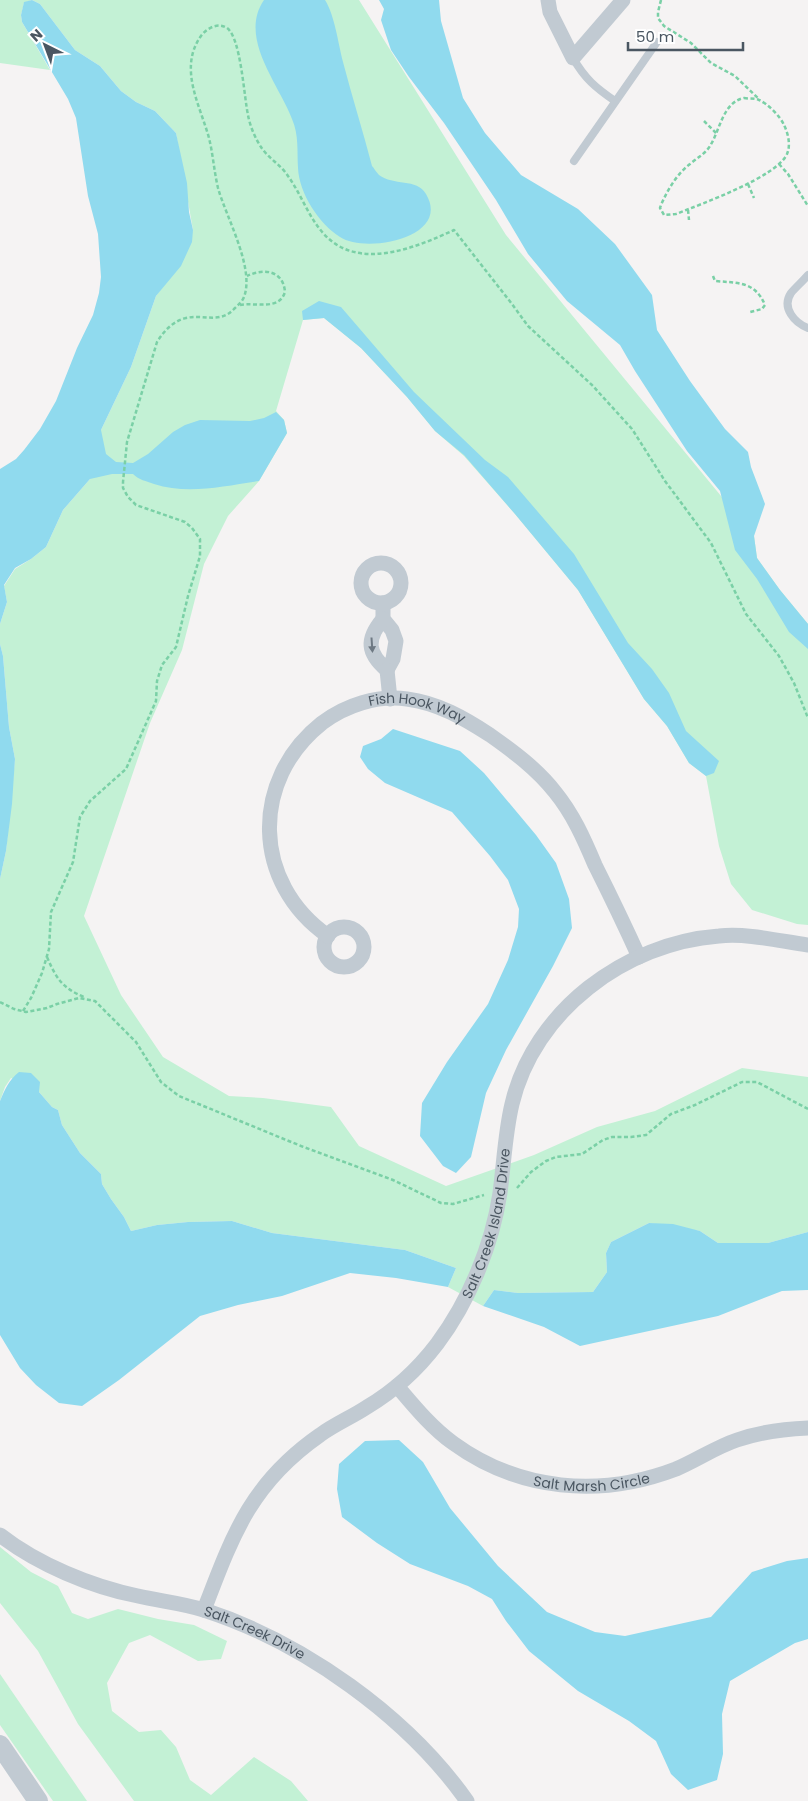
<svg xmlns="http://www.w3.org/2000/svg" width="808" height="1801" viewBox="0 0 808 1801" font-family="Poppins,sans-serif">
  <rect width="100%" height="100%" fill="#f5f3f3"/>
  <g fill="#c3f1d5">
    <polygon points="0,0 32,0 24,3 21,15 22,22 50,70 0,63"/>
    <polygon points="32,0 359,0 506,235 754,536 757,558 780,590 808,624 808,925 797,924 752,910 731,884 719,846 706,776 689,763 667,726 644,699 578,590 515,514 464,456 435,431 407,397 361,348 324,318 303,320 276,411 284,420 287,433 259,481 228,516 204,564 182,650 150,723 84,916 121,995 163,1057 229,1096 263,1098 331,1107 359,1146 446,1186 534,1155 597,1127 655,1111 742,1068 808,1077 808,1232 768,1243 718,1243 700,1231 649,1223 611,1242 606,1253 607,1272 593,1292 518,1293 494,1290 483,1306 448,1287 456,1268 405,1250 272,1233 232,1221 188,1222 157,1225 131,1231 124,1217 111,1199 102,1184 101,1174 80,1153 62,1125 58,1110 52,1107 39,1092 11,1078 5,1087 0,1101 0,879 6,851 15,759 9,727 3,656 0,644 0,624 7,602 4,586 15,569 31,559 46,547 63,510 90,479 101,430 131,367 156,296 167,281 193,230 176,133 155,111 136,102 121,91 100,66 75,50 40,4"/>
    <polygon points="0,1547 31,1572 58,1586 72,1613 88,1619 118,1609 158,1619 194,1625 227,1641 221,1659 198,1661 150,1635 129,1643 107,1683 112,1711 139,1732 161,1730 176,1747 190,1780 211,1795 254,1757 291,1781 308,1801 134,1801 78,1724 38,1651 0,1603"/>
    <polygon points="0,1674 87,1801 53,1801 0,1725"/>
  </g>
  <g fill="#90daee">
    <path d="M32 0 40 4 75 50 100 66 121 91 136 102 155 111 176 133 187 183 189 212 193 230 192 242 181 266 156 296 131 367 101 430 106 454 116 462 133 463 148 454 173 432 185 425 200 420 250 421 264 418 276 412 284 420 287 433 259 481C224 486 188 495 154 484 146 481 139 480 133 474H112L90 479 63 510 46 547 31 559 15 568 4 585 7 602 0 624V469L16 459 24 450 40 429 56 401 77 348 93 315 99 293 101 277 98 234 88 196 76 118 68 99 22 22 21 15 24 2Z"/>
    <path d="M264 0H325C335 16 338 43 343 62 352 97 363 131 372 166 374 168 376 172 379 175 393 186 417 178 426 194 452 238 365 254 340 237 319 224 299 193 298 168 297 151 299 135 292 119 279 84 238 38 264 0Z"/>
    <polygon points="379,0 439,0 441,21 463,98 485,133 521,175 578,209 615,244 652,295 657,330 690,381 725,429 748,452 751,467 765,504 754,536 757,558 780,590 808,624 808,649 789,632 757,579 735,550 720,491 687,451 635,371 620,345 567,301 528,254 496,200 444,123 409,77 391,50 381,20 384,9"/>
    <polygon points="319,301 341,307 414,392 485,460 508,477 574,554 628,643 652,669 669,693 686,731 719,761 714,773 706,776 689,763 667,726 644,699 578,590 515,514 464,455 435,431 407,397 361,348 324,318 303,320 302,311"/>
    <polygon points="0,644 3,656 9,727 15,759 12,804 6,851 0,879"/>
    <polygon points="393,729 460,751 484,773 536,835 556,863 569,899 572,928 553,966 506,1050 486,1093 471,1157 456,1173 443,1166 420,1136 422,1103 447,1062 488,1004 508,960 518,927 519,909 508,880 490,856 452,812 385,783 368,769 360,757 363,746 381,739"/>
    <path d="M19 1072 31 1073 40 1082 39 1092 52 1107 58 1110 62 1125 80 1153 101 1174 102 1184 111 1199 124 1217 131 1231 157 1225 188 1222 232 1221 272 1233 405 1250 456 1268 448 1287 396 1278 350 1273 282 1296 238 1305 200 1316 119 1380 82 1406 59 1403 36 1385 20 1368 0 1335V1101C5 1089 9 1080 19 1072Z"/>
    <polygon points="649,1223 673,1224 700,1231 718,1243 768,1243 808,1232 808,1290 782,1291 718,1316 580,1346 544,1327 483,1306 494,1290 518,1293 593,1292 607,1272 606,1253 611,1242"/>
    <polygon points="399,1440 423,1462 450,1508 498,1566 547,1612 595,1632 625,1636 711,1617 752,1572 787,1561 808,1558 808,1639 795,1643 730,1681 722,1714 723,1754 717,1780 688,1790 671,1774 656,1741 629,1721 578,1691 529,1651 506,1621 492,1599 468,1586 410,1564 377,1543 342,1517 337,1489 339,1464 365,1441"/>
  </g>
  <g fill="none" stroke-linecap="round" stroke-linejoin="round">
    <g stroke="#7ad0a6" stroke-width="2.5" stroke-dasharray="4 2.5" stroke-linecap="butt">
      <polyline points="661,0 658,12 658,18 664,26 691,43 711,63 735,76 759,99"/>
      <path d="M744 98C749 99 755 98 759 100 768 104 780 116 784 125 788 133 791 145 787 154 777 177 701 204 676 214L664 215 660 208 661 205C668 189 677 174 690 164 697 158 705 154 710 146 720 130 723 102 744 98Z"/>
      <polyline points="704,121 716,133"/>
      <polyline points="779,164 788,174 808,206"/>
      <polyline points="748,184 754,198"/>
      <polyline points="688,210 689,220"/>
      <path d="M713 276 715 281C737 283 755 281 765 305L762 309 750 312"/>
      <path d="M240 305C256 302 279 311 285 292 283 270 264 268 247 276"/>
      <path d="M47 957C56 978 62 988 84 997"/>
      <polyline points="0,1002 14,1009 26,1012 47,1008 57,1004 79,998 95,1001 136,1042 161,1082 179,1096 301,1146 393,1180 441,1203 453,1204 484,1195"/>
      <path d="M23 1011 31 998 42 973 49 949 51 912 73 862 80 817 90 801 126 769 156 701 157 681 162 665 176 647 188 596 200 556V539L192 528 185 522 136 505 128 497 123 488V482L127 442 157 342C164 331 173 321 186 318 204 314 220 324 234 309 238 305 242 302 244 297 255 268 226 217 218 188 214 171 213 154 209 138 200 105 178 68 201 36 207 28 218 22 227 28 241 38 244 97 248 115 250 126 255 138 261 147 268 158 281 165 288 176 301 194 308 216 323 233 357 272 415 248 454 230L512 304 528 326 592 385 632 429 665 481 711 543 746 614 779 656 794 683 808 718"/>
      <polyline points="517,1188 531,1172 546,1161 556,1157 582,1154 603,1140 612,1137 631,1137 646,1135 671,1114 695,1105 742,1082 757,1082 808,1109"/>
    </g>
    <g stroke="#c1cad2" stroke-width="8">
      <path d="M573 58C585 79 596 88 615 101"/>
      <polyline points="574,161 657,42"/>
      <path d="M808 275C803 281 796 287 791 293 781 308 795 323 808 328"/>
    </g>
    <g stroke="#c1cad2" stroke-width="15">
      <polyline points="548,0 550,12 573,58 623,0"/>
      <circle cx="381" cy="583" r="20"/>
      <polyline points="383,603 383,619 392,630 396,641 393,659 387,670"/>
      <path d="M383 619C366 639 367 653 387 670"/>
      <polyline points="387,670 390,699"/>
      <circle cx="344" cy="947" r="20"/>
      <path id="s1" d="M328 936C252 883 250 780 322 723 346 705 377 695 407 699 438 703 464 718 490 735 514 752 537 769 555 792 573 814 584 839 595 865 610 895 625 926 639 957"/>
      <path id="s2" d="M397 1386C414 1406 431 1427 453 1443 519 1491 600 1498 676 1469 697 1460 716 1447 737 1440 760 1432 784 1429 808 1428"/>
      <path id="s3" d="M0 1535C37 1564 92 1587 138 1596 160 1601 182 1603 204 1610 303 1642 407 1716 467 1801"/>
      <path id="s4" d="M204 1610C233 1534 251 1483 320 1435 335 1424 352 1417 367 1407 394 1391 418 1369 437 1344 469 1301 492 1246 500 1193 504 1163 505 1133 512 1104 534 1011 625 943 719 936 748 933 779 941 808 945"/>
    </g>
    <polyline stroke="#c1cad2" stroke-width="20" points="0,1745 38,1801"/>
  </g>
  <defs><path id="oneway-solid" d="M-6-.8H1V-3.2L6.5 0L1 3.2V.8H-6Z" transform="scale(1.25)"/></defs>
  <use fill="#6e7983" href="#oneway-solid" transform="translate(372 645) rotate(86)"/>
  <g text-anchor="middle" stroke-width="4" stroke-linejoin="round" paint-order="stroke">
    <g font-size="14" fill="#4a5661" stroke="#fff">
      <text dy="5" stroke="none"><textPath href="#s1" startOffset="351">Fish Hook Way</textPath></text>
      <text dy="5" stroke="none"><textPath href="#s4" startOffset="496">Salt Creek Island Drive</textPath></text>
      <text dy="5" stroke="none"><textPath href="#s2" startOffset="228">Salt Marsh Circle</textPath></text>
      <text dy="5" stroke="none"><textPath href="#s3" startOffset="275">Salt Creek Drive</textPath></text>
    </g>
  </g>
  <g transform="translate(45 45) rotate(318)" stroke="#ffffff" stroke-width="4" paint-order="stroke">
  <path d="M0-4L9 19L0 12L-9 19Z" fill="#4a5661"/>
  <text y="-8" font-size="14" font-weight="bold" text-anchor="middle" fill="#4a5661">N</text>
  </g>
  <path d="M628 42v8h115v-8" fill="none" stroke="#4a5661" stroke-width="2.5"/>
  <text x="636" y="42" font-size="15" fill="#4a5661" stroke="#ffffff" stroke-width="4" paint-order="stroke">50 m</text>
</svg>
